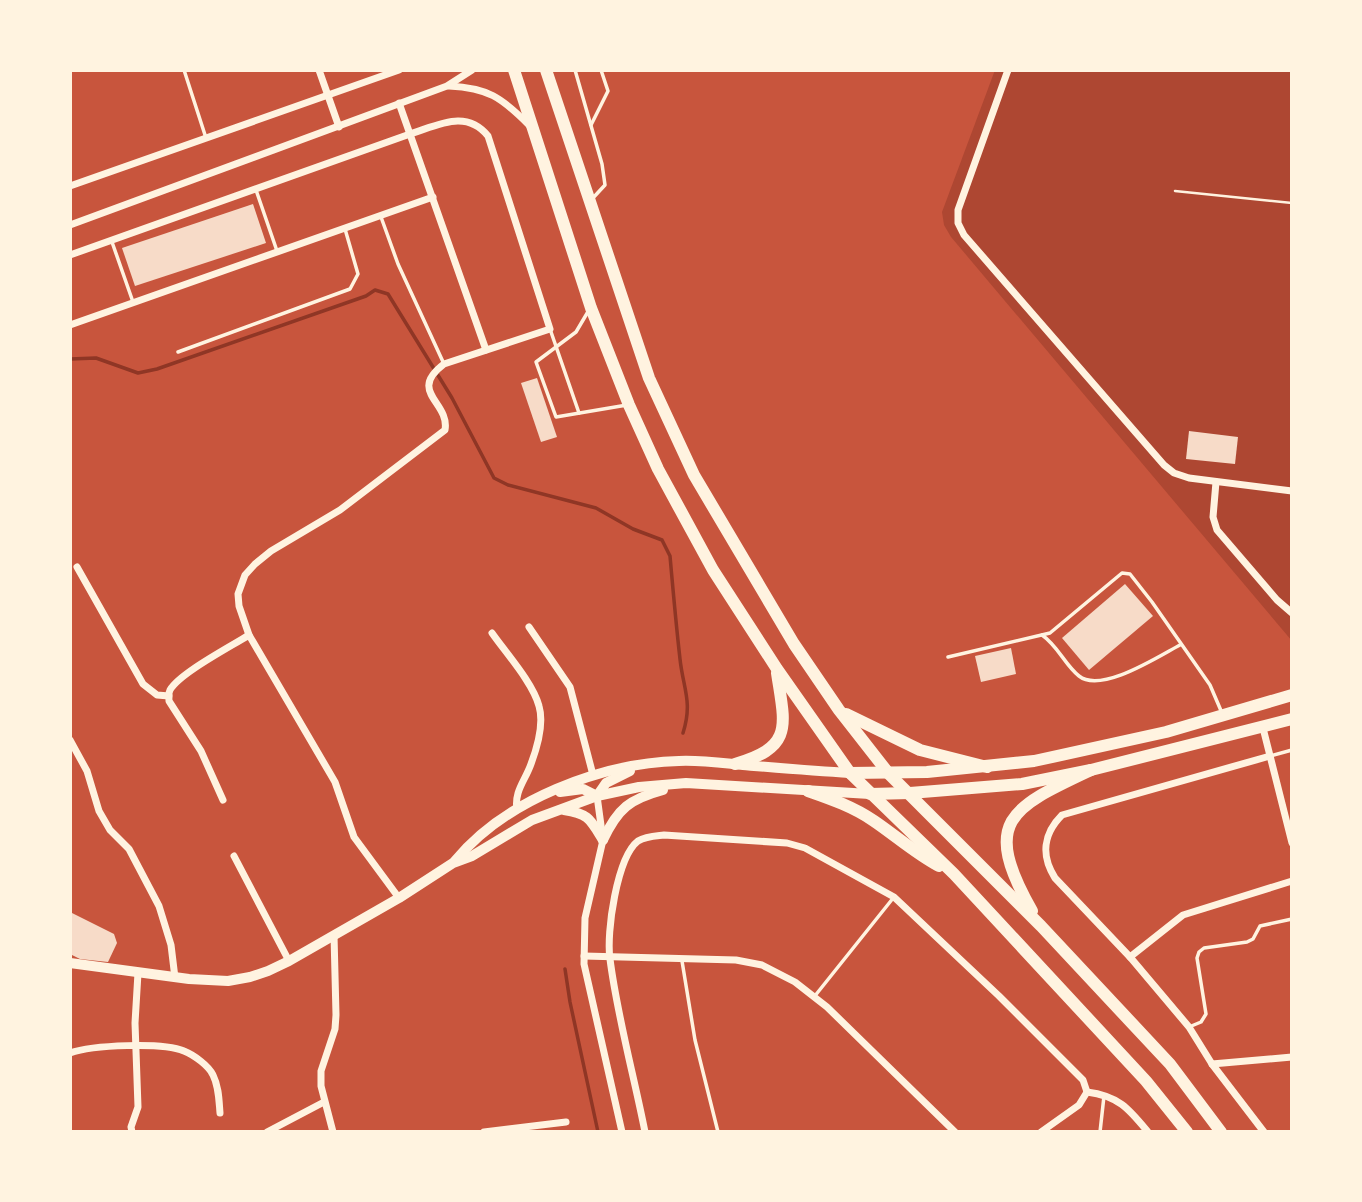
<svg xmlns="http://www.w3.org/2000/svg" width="1362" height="1202" viewBox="0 0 1362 1202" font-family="Barlow,sans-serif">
  <rect width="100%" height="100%" fill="#c8553d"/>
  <polygon fill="#ae4732" points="995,70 1292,70 1292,641 951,237 944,225 942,212"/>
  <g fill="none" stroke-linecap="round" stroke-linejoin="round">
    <g stroke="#8f3625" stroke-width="3.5">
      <path d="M70 359 96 358 138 373 157 369 366 296 375 290 388 294 452 398 494 478 508 485 596 508 633 529 662 540 670 556C673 590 676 624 680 659 683 688 693 702 683 733"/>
      <polyline points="565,969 570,1002 598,1132"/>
    </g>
  </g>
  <g fill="#f7dbc8">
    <polygon points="253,204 266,243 135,286 122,248"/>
    <polygon points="537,378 557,437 541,442 521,383"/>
    <polygon points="1189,431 1238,437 1235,464 1186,459"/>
    <polygon points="1125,584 1153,616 1089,670 1062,638"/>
    <polygon points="1011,648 1016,674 981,682 975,656"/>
    <polygon points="70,912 114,934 117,943 108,962 80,959 70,954"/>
  </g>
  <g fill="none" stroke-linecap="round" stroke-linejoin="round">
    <polyline stroke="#fff3e0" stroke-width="2.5" points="1175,191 1292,203"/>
    <g stroke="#fff3e0" stroke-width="3.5">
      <polyline points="184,70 206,138"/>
      <polyline points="575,70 602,164 605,185 592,199"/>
      <polyline points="591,125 608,91 601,70"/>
      <polyline points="256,190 277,251"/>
      <polyline points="381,217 398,264 444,364"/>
      <polyline points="112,242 133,302"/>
      <polyline points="589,310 576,332 536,362 556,417 627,405"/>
      <polyline points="550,329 579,413"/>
      <polyline points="178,352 350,289 358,274 345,229"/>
      <path d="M1042 635C1058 646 1065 665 1079 676 1101 694 1159 656 1180 645"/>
      <polyline points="948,657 1050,633 1122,573 1130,574 1152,602 1210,685 1222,713"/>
      <polyline points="1270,756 1292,750"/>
      <polyline points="682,961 695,1040 718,1132"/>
      <polyline points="814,997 894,897"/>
      <polyline points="1189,1027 1201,1022 1206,1014 1197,958 1199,952 1204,948 1247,942 1253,939 1260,926 1292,919"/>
      <polyline points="1100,1132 1104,1096"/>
    </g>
    <g stroke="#fff3e0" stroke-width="7">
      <polyline points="319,70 339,127"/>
      <polyline points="1008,70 958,210 958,223 964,235 1164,465 1174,473 1189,478 1292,491"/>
      <path d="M449 86C488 88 501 97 529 125"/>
      <polyline points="399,103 486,350"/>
      <polyline points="70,186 399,70"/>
      <polyline points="70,225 447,86 472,70"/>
      <path d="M70 255 410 134C439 125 466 109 488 136L550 329 444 364C407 392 450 402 445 430L340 510 271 551 255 564 245 575 238 594 239 606 249 635 335 782 354 837 399 898"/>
      <polyline points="70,325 433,197"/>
      <polyline points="1216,482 1213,517 1217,530 1277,600 1292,613"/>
      <polyline points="77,567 143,684 157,695 169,696"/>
      <polyline points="529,627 570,687 593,775"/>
      <path d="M492 633C506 653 533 683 539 706 544 723 537 748 531 764 525 781 514 791 517 810"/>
      <polyline points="1263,728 1292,843"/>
      <polyline points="70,740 87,771 99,811 110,830 129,849 159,906 171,945 175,978"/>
      <polyline points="597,796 603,840 585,918 584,964 622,1132"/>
      <path d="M223 800 201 751 169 701C169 696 168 694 170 690 180 673 230 647 249 635"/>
      <polyline points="234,856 289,961"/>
      <polyline points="584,956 736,960 762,965 795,982 827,1007 955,1132"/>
      <polyline points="1130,957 1183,915 1292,881"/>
      <path d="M70 1053C92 1045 163 1042 184 1051 194 1055 209 1066 213 1075 219 1087 219 1101 220 1113"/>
      <polyline points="1212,1064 1292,1057"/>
      <path d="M1087 1092C1119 1096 1129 1109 1148 1132"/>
      <polyline points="132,1132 131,1127 138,1107 135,1023 138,973"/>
      <polyline points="267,1132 324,1102"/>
      <polyline points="333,1132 321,1086 321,1071 335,1029 336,1015 334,935"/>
      <polyline points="484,1132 566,1122"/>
      <path d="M645 1132C634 1076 617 1015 610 959 606 933 617 857 638 841 646 836 655 836 664 835L787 843 805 848 894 897 999 996 1083 1080 1087 1092"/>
      <polyline points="1041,1132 1079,1105 1087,1092"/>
      <path d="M1264 1132 1212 1064 1189 1027 1130 957 1055 878C1041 856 1043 834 1062 815L1270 756"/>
    </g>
    <g stroke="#fff3e0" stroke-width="10">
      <polyline points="560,792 583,789 597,796"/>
      <polyline points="597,796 606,783 630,771"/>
      <path d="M564 810C589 814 590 819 603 840"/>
      <path d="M603 840C618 808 630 799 663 790"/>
      <path d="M455 861C505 800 601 763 679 761 700 760 722 763 743 765 779 768 814 771 850 773"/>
      <polyline points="70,963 189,979 228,981 250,977 268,971 289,961 399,898 453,863 472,856 532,820 597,796 639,787 686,783 870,794"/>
    </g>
    <g stroke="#fff3e0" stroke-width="12">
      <polyline points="850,773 927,772 1034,761 1166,732 1292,695"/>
      <polyline points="870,794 910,793 1022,784 1091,770 1292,719"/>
    </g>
    <g stroke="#fff3e0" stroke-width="12">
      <polyline points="514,70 591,308 629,405 658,469 713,570 777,669 850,773 954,874 1146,1081 1187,1132"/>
      <polyline points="546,70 649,378 694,475 794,644 839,710 889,774 1041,926 1170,1064 1221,1132"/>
      <polyline points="846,714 920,750 987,767"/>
      <path d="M735 764C794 747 785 726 777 673"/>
      <path d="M808 791C831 799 854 807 874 821 896 836 915 853 939 866"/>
      <path d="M1032 911C981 821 1010 808 1091 770"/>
    </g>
  </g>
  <rect width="1362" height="1202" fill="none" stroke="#fff3e0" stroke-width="144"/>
</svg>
